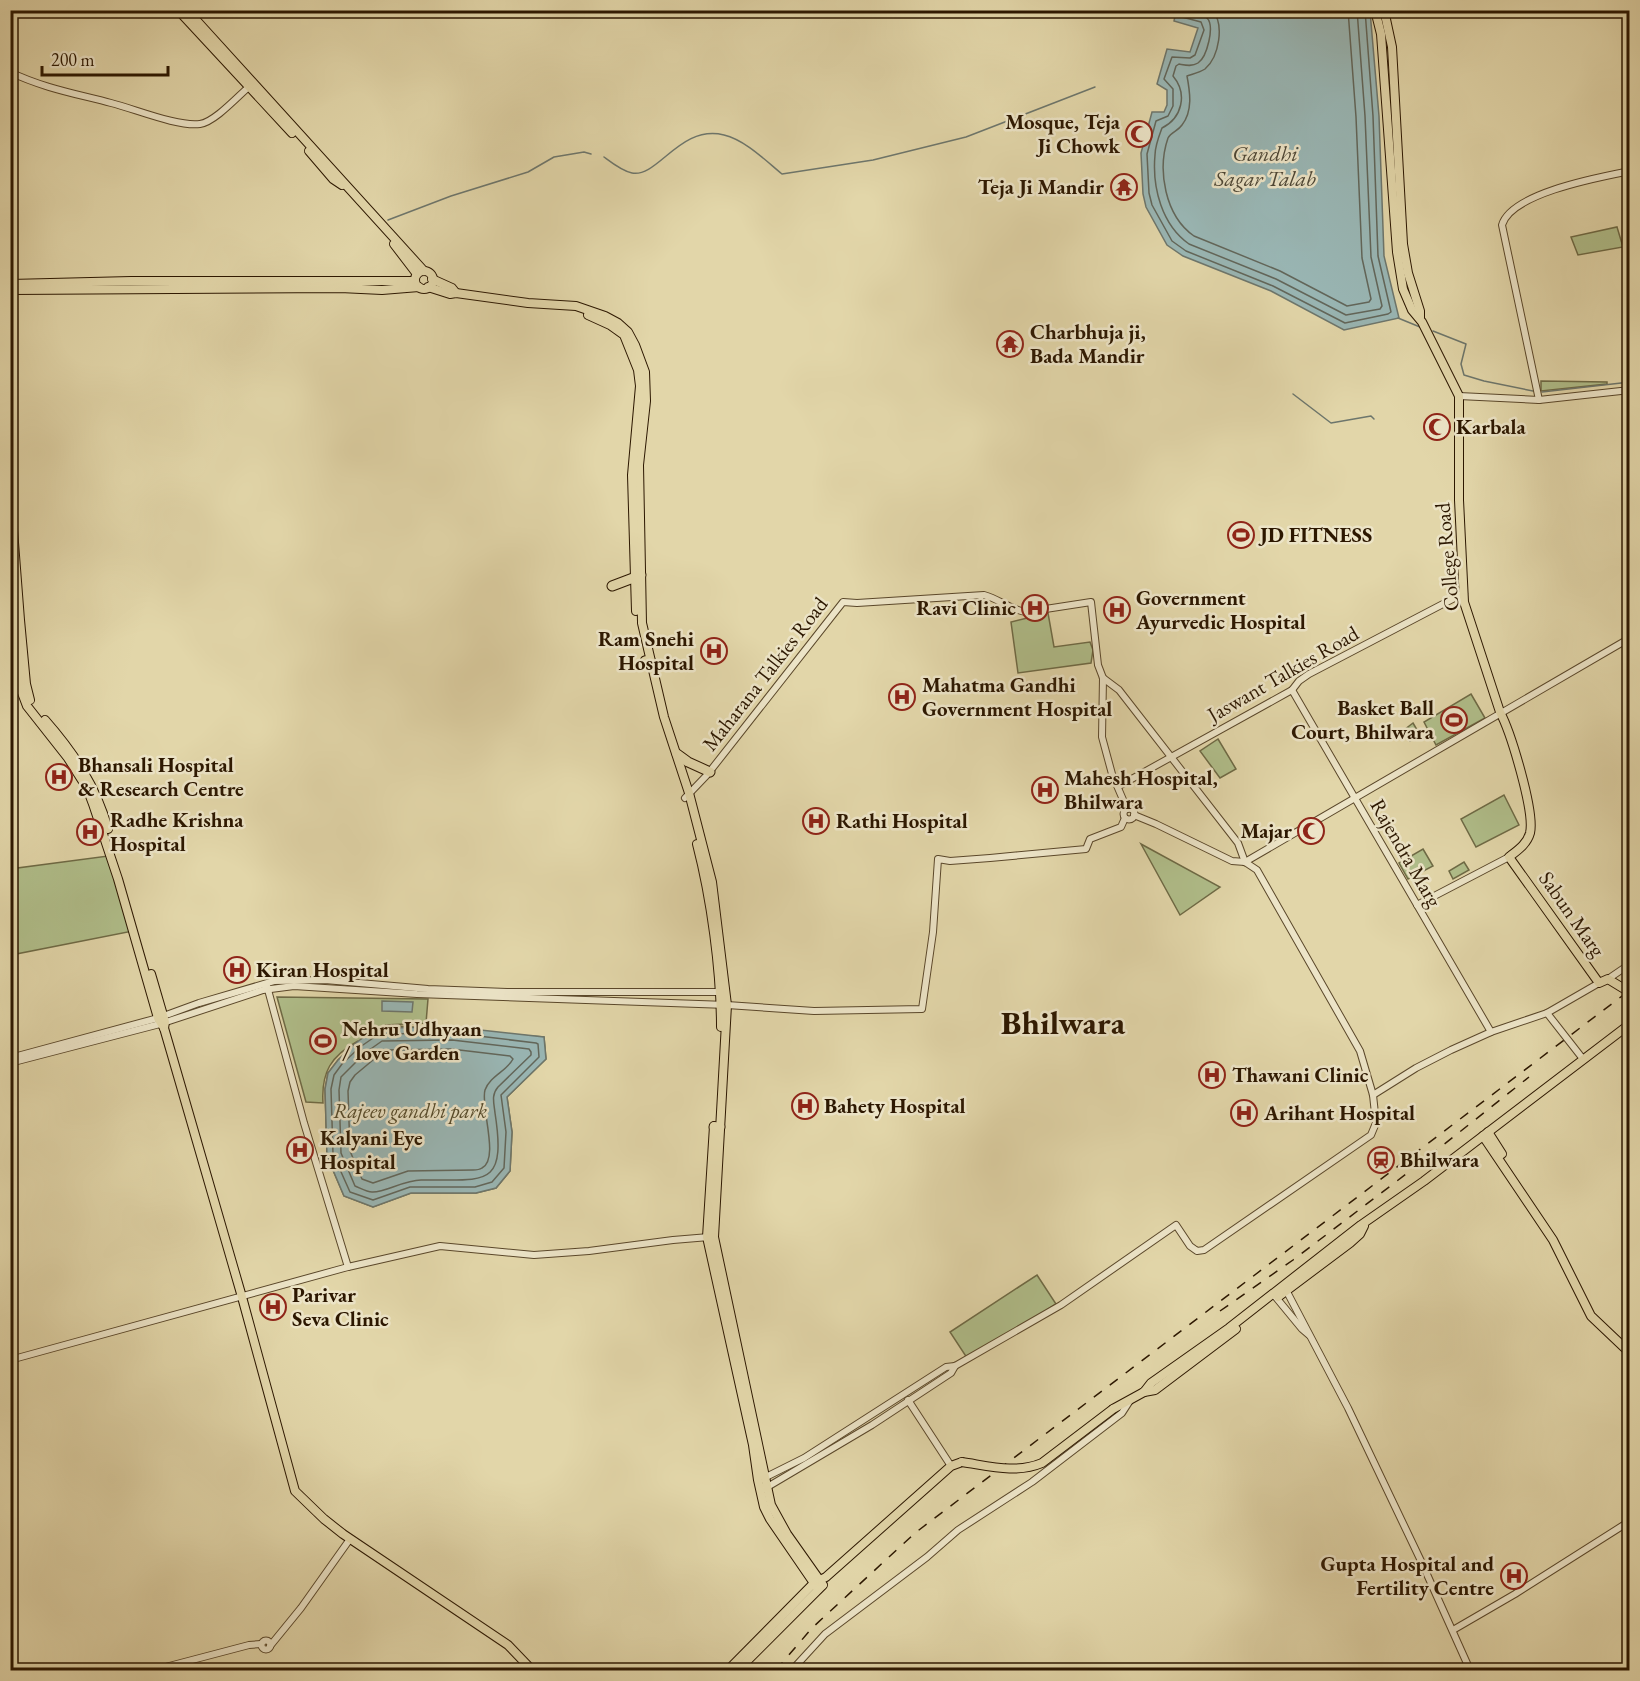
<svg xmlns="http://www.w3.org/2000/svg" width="1640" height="1681" viewBox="0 0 1640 1681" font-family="'EB Garamond',serif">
  <rect width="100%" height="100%" fill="#e2d6a9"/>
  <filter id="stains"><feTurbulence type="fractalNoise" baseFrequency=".00333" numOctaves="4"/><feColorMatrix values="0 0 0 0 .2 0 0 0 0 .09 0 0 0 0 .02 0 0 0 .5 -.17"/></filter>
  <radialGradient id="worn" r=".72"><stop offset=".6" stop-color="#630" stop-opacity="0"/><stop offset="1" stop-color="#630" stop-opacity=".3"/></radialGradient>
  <g fill="#b0be8a" stroke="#6e6a45" stroke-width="1.5">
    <polygon points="1617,227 1623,247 1578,255 1571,237"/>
    <polygon points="1541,381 1607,382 1607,384 1541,391"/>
    <polygon points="1048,613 1054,647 1090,642 1093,650 1091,663 1018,673 1011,622"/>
    <polygon points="1471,694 1485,718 1436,745 1424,722"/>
    <polygon points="1413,723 1420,735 1410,741 1404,730"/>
    <polygon points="1218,739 1236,769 1220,778 1200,751"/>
    <polygon points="1504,795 1519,825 1476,847 1461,819"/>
    <polygon points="1141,844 1220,887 1180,915"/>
    <polygon points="1423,849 1433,866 1408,879 1399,863"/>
    <polygon points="108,856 133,931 11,955 10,869"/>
    <polygon points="1464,862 1469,870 1453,879 1449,871"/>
    <path d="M277 997 428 999 426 1023 385 1025 544 1037 546 1059 507 1097 512 1132 510 1171 496 1188 476 1193H411L373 1207 344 1196 327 1156 325 1089 328 1073 338 1060 358 1041C331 1056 321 1072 323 1103L306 1102Z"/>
    <polygon points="1037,1275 1056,1304 969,1361 950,1332"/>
  </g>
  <g fill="#99b6b4" stroke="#6d766c" stroke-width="1.5">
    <polygon points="1176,11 1370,11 1379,116 1384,256 1399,318 1344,330 1271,291 1183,256 1167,245 1146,207 1143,194 1141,153 1152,112 1164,112 1167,105 1167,90 1157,84 1167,49 1190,52 1198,28 1174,21"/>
    <polygon points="382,1001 413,1002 412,1012 382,1011"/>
    <polygon points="453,1027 544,1037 546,1059 507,1097 512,1132 510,1171 496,1188 476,1193 411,1193 373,1207 344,1196 327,1156 325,1089 328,1073 338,1060 357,1042 377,1028"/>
  </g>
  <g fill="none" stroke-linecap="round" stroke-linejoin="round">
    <g stroke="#62665a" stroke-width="1.5">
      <polyline points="1181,10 1182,17 1201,22 1204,30 1195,55 1190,58 1172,57 1164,79 1173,89 1173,106 1168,116 1156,121 1147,154 1149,193 1152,205 1172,241 1186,251 1273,286 1345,323 1388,314 1391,312 1378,256 1373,116 1365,10"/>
      <path d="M1189 10C1195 13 1203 14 1207 18 1215 26 1207 57 1198 63 1192 67 1185 65 1179 64L1176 66 1173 76C1188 94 1182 118 1162 128 1159 136 1155 146 1155 155 1152 188 1162 225 1189 244L1276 279 1346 315 1380 309 1382 306 1371 257 1365 116 1357 10"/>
      <path d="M1212 10C1225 24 1219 57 1205 69 1199 73 1192 74 1187 76 1190 92 1193 111 1182 125 1178 131 1171 132 1168 138 1157 170 1165 216 1194 236L1280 271 1347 306 1369 302 1371 299 1362 258 1356 117 1348 10"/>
      <polygon points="453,1033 536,1043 538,1044 539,1057 501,1095 506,1132 504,1168 492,1182 475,1187 410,1187 373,1200 350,1192 333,1154 331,1089 334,1075 342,1064 360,1047 379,1034"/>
      <path d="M452 1040 529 1049 531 1052V1055L498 1087C491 1095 494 1103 495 1113 507 1190 484 1179 421 1180 404 1180 384 1193 372 1192 367 1192 360 1188 355 1186L341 1153 339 1090 341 1077 365 1053 382 1041Z"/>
      <path d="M451 1049 510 1056 513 1059C507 1071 490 1076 485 1090 480 1106 500 1159 482 1168 479 1170 476 1170 473 1170L408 1171 373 1183 362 1179 350 1151 348 1091 350 1082 355 1075 385 1050Z"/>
    </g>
    <g stroke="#6d766c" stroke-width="1.5">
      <path d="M604 157C612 163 622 171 632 173 658 178 680 124 724 135 745 140 765 160 782 174L873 160 966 137 1095 87"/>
      <polyline points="388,220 451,196 528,172 554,157 584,152 591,154"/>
      <polyline points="1398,318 1420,327"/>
      <polyline points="1433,331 1466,344 1461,364 1464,375 1484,381 1533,391"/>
      <polyline points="1542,392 1630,382"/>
      <polyline points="1293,394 1331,423 1371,416 1374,419"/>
    </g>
    <defs>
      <g id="minor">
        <path d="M10 72C43 88 77 94 111 103 135 109 178 127 200 124 215 122 239 95 251 85"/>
        <polyline points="1459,396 1539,400 1630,390"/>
        <path d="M1539 400 1502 225C1511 193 1600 177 1630 171"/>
        <polyline points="1103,678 1119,690 1238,843 1245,862"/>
        <polyline points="1292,690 1491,1032"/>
        <polyline points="1119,786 1292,690 1299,681 1309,674 1464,593"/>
        <path d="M685 798 707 775 843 602 857 603 984 595C999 599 1011 610 1026 612L1091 602 1098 665 1103 678 1102 737 1112 774 1127 809"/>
        <circle cx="1129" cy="814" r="5.5"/>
        <polyline points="1245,862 1630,638"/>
        <polyline points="1417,905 1509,857"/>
        <polyline points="1608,979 1630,964"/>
        <polyline points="1547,1013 1583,1059"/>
        <polyline points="10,1058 158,1018 199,1003 274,981 325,980 428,989 507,992 724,992"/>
        <polyline points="10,1063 160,1024 263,990 294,986 417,994 727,1005 814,1011 922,1009 933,932 938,859 950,861 990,858 1086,849 1090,839 1121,827 1125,818"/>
        <polyline points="1373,1095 1416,1068 1451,1050 1491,1032 1547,1013 1599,983"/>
        <polyline points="348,1267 440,1246 534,1255 589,1251 673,1240 709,1237"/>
        <polyline points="1285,1288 1348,1408 1421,1561 1470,1670"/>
        <polyline points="1274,1295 1302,1329 1309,1335"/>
        <polyline points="10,1360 348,1267 304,1123 267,986"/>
        <polyline points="908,1400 951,1466"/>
        <polyline points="764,1478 804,1458 946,1367 955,1366 1061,1305 1176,1225 1190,1246 1197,1251 1204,1250 1371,1135 1376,1123 1373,1095 1360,1051 1257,870 1245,862 1232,861 1156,824 1134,815"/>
        <polyline points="764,1489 872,1425 951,1373 955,1366"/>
        <polyline points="1453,1630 1515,1594 1630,1521"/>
        <circle cx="266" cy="1645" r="4.5"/>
        <polyline points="270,1646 301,1608 350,1539"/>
        <polyline points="154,1670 249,1645 261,1644"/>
        <polyline points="792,1670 825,1634 927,1557 958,1530 1032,1482 1122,1413 1131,1399"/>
      </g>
      <g id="major">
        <polyline points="178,10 292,133"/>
        <polyline points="187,10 424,271"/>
        <path d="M1375 10 1381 34 1397 252 1403 289 1412 310 1422 322 1459 396V500L1464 602 1500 712C1511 733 1535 812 1530 833 1527 844 1518 850 1509 857L1599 983 1608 979 1626 990"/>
        <polyline points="1384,10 1392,47 1403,244 1408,273 1420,311 1420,318"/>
        <polyline points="309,151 333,179 342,185"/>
        <polyline points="394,244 417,274"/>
        <circle cx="424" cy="280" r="9"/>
        <polyline points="432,279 452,288 456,293"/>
        <polyline points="10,284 131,281 415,281"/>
        <polyline points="428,287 450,294 456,293 528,303 576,306 605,316 618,323 628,332 635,345 645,372 646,401 639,465 642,623 664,717 689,793 712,882 727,1005 714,1237 771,1505 787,1534 823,1585"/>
        <polyline points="10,290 340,288 382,290 419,287"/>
        <polyline points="588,315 610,325 624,335 638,370 640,386 632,475 636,611"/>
        <polyline points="10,491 20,620 26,684 30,700"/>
        <polyline points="10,577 21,690 27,706 68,758 87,788 93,804 118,879 158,1018 164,1028 171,1052 242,1297 295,1491 324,1519 343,1534 508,1645 532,1670"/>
        <path d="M45 720C74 753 96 786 108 829"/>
        <path d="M697 844C711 898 721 970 721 1027"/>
        <polyline points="151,974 165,1022 164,1028"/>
        <polyline points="714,1126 707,1237 753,1445 758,1480 764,1507 770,1519 818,1589"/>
        <polyline points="1488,1132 1502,1154"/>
        <polyline points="1483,1136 1553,1240 1591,1316 1630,1353"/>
        <polyline points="1278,1297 1350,1243 1360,1234 1364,1226"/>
        <polyline points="1144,1392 1155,1390 1236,1329"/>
        <polyline points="1113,1409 1144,1392 1151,1383 1229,1328 1361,1225 1424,1181 1630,1024"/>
        <polyline points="728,1670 814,1583 826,1577 951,1466 962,1462"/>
        <polyline points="738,1670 822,1586"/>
      </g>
      <g id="highway">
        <polyline points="612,586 641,575"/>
        <polyline points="645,661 650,660"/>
        <polyline points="677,754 688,762 710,772"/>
        <polyline points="714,1127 720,1127"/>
      </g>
    </defs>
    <use href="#minor" stroke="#5a472a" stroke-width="8"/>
    <use href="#major" stroke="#2c1700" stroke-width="10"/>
    <use href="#highway" stroke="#2c1700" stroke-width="11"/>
    <use href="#minor" stroke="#ece4c7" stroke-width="6"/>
    <use href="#major" stroke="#e2d6a9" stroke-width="8"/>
    <use href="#highway" stroke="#e2d6a9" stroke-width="9"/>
    <g stroke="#2c1700" stroke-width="1.5" stroke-dasharray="10 10" stroke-linecap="butt">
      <polyline points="1220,1311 1293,1260 1418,1165 1529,1077"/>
      <polyline points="776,1670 812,1628 915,1533 1630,990"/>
    </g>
    <defs>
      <path id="major-bridge" d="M962 1462C989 1466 1016 1474 1042 1463L1113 1409"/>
    </defs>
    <use href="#major-bridge" stroke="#2c1700" stroke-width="10" stroke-linecap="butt"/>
    <use href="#major-bridge" stroke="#e2d6a9" stroke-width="8"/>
  </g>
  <defs>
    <symbol id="mosque-ring" viewBox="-11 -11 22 22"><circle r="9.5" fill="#ece4c7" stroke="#8f2418" stroke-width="1.5"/><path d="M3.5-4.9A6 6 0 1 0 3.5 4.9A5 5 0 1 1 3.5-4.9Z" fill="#8f2418"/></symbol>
    <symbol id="temple-ring" viewBox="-11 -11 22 22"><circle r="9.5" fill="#ece4c7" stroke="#8f2418" stroke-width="1.5"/><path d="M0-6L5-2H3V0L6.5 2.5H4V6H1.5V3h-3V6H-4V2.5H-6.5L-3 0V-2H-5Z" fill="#8f2418"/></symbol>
    <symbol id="stadium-ring" viewBox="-11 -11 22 22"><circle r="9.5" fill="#ece4c7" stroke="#8f2418" stroke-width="1.5"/><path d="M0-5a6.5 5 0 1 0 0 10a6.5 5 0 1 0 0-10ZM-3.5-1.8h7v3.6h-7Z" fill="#8f2418"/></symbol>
    <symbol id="hospital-ring" viewBox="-11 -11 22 22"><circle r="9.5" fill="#ece4c7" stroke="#8f2418" stroke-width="1.5"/><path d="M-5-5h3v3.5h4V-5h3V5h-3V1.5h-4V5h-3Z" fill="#8f2418"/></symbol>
    <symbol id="station-ring" viewBox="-11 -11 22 22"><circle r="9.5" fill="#ece4c7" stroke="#8f2418" stroke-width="1.5"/><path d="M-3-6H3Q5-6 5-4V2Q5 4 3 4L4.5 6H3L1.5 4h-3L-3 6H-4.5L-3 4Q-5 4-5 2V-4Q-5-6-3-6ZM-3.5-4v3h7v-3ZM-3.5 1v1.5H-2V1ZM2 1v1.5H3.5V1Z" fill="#8f2418"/></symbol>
  </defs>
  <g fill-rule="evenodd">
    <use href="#mosque-ring" x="1124" y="119" width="30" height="30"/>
    <use href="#temple-ring" x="1109" y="172" width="30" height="30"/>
    <use href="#temple-ring" x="995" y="329" width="30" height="30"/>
    <use href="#mosque-ring" x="1422" y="412" width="30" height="30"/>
    <use href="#stadium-ring" x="1226" y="520" width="30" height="30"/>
    <use href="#hospital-ring" x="1020" y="593" width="30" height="30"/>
    <use href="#hospital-ring" x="1102" y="595" width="30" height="30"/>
    <use href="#hospital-ring" x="699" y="636" width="30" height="30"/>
    <use href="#hospital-ring" x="887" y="682" width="30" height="30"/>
    <use href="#stadium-ring" x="1439" y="705" width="30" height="30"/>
    <use href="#hospital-ring" x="44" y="762" width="30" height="30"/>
    <use href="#hospital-ring" x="1030" y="775" width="30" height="30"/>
    <use href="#hospital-ring" x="801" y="806" width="30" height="30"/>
    <use href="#mosque-ring" x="1296" y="816" width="30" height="30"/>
    <use href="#hospital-ring" x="75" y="817" width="30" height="30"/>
    <use href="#hospital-ring" x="222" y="955" width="30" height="30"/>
    <use href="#stadium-ring" x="308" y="1026" width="30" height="30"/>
    <use href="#hospital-ring" x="1197" y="1060" width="30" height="30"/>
    <use href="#hospital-ring" x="790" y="1091" width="30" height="30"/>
    <use href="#hospital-ring" x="1229" y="1098" width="30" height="30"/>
    <use href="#hospital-ring" x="285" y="1135" width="30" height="30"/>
    <use href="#station-ring" x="1366" y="1145" width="30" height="30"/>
    <use href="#hospital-ring" x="258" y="1292" width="30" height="30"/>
    <use href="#hospital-ring" x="1499" y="1561" width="30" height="30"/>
  </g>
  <g text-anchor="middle" stroke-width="5" stroke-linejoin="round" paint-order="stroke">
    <g font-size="21" font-weight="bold" fill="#2c1700" stroke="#ece4c7" text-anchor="start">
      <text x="1120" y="129" text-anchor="end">Mosque, Teja<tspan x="1120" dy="24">Ji Chowk</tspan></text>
      <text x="1104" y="194" text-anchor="end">Teja Ji Mandir</text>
      <text x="1030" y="339">Charbhuja ji,<tspan x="1030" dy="24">Bada Mandir</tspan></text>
      <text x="1456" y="434">Karbala</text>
      <text x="1260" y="542">JD FITNESS</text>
      <text x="1136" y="605">Government<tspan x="1136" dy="24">Ayurvedic Hospital</tspan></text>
      <text x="1016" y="615" text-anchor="end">Ravi Clinic</text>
      <text x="694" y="646" text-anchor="end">Ram Snehi<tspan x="694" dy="24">Hospital</tspan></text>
      <text x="922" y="692">Mahatma Gandhi<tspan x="922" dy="24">Government Hospital</tspan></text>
      <text x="1434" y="715" text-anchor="end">Basket Ball<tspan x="1434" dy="24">Court, Bhilwara</tspan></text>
      <text x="78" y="772">Bhansali Hospital<tspan x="78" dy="24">&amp; Research Centre</tspan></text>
      <text x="1064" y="785">Mahesh Hospital,<tspan x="1064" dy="24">Bhilwara</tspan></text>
      <text x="110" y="827">Radhe Krishna<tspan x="110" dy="24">Hospital</tspan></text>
      <text x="836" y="828">Rathi Hospital</text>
      <text x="1292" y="838" text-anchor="end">Majar</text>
      <text x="256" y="977">Kiran Hospital</text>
      <text x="342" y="1036">Nehru Udhyaan<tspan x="342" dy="24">/ love Garden</tspan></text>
      <text x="1232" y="1082">Thawani Clinic</text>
      <text x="824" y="1113">Bahety Hospital</text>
      <text x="1264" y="1120">Arihant Hospital</text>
      <text x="320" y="1145">Kalyani Eye<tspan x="320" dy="24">Hospital</tspan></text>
      <text x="1400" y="1167">Bhilwara</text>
      <text x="292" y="1302">Parivar<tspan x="292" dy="24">Seva Clinic</tspan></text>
      <text x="1494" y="1571" text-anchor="end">Gupta Hospital and<tspan x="1494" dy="24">Fertility Centre</tspan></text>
    </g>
    <g font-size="21" fill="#2c1700" stroke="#ece4c7">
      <text transform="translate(1447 557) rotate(-95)" y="7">College Road</text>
      <text transform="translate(765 674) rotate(-52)" y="7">Maharana Talkies Road</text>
      <text transform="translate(1283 674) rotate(-30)" y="7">Jaswant Talkies Road</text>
      <text transform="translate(1406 853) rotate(60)" y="7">Rajendra Marg</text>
      <text transform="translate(1572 914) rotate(55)" y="7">Sabun Marg</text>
    </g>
    <g font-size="21" font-style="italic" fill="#544929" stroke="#ece4c7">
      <text x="410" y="1118">Rajeev gandhi park</text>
    </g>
    <g font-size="22" font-style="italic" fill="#4d4736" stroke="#ece4c7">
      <text x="1265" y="161">Gandhi<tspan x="1265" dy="25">Sagar Talab</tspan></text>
    </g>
    <g font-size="33" font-weight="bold" fill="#2c1700" stroke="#ece4c7">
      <text x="1063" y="1034">Bhilwara</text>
    </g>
  </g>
  <rect width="1640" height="1681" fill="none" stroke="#e2d6a9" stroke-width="36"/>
  <rect x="12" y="12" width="1616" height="1657" fill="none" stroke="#2c1700" stroke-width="3"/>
  <rect x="18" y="18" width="1604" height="1645" fill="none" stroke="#2c1700" stroke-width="1.5"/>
  <path d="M42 66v9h126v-9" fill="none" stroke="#2c1700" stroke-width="3"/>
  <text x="51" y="66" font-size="18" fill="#2c1700" stroke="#ece4c7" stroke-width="4.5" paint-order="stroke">200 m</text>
  <rect width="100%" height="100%" filter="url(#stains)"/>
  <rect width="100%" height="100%" fill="url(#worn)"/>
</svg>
